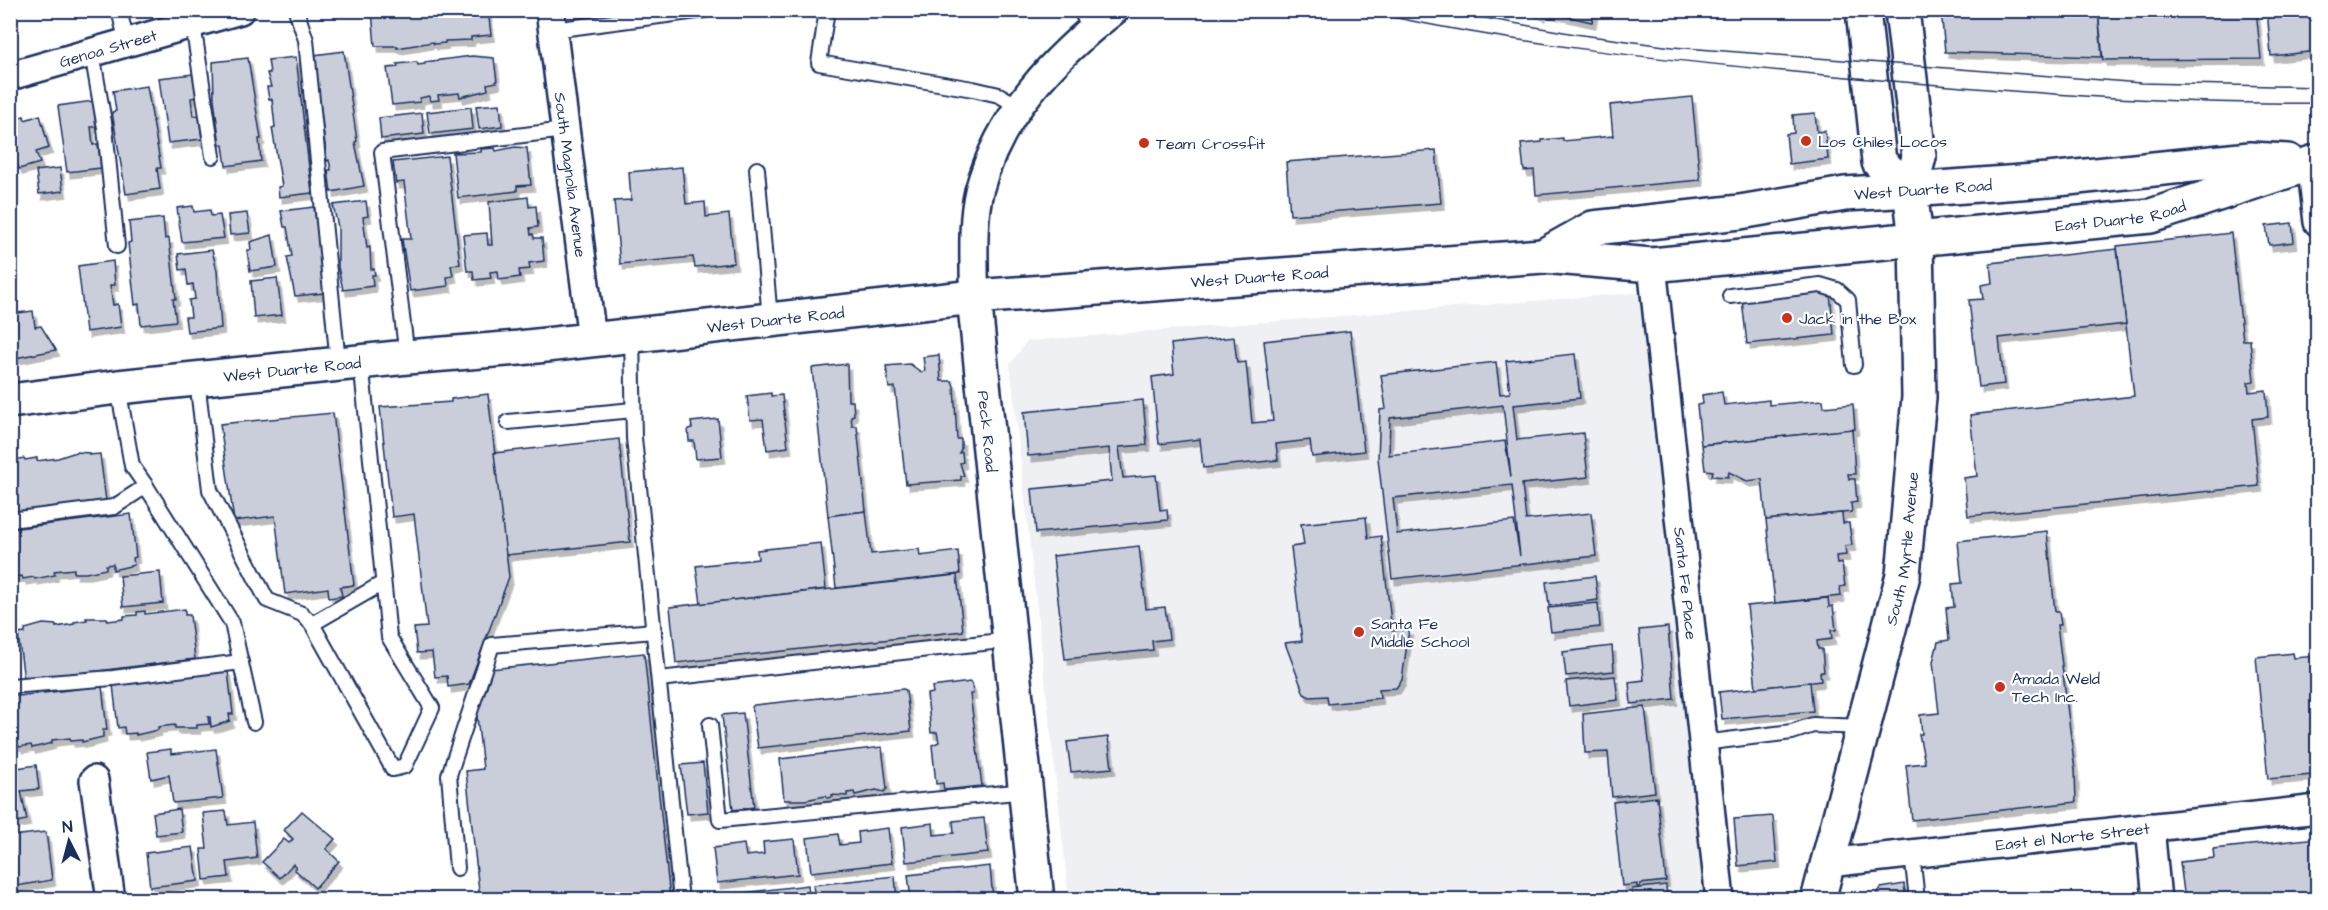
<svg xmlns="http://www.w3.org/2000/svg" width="2328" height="910" viewBox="0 0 2328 910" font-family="'Architects Daughter',sans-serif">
  <defs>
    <filter id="shadow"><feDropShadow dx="3.5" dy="6" stdDeviation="0" flood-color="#0004"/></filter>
  </defs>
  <rect width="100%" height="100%" fill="#fff"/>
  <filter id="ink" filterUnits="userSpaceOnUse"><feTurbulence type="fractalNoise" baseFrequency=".0167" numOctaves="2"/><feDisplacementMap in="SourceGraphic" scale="12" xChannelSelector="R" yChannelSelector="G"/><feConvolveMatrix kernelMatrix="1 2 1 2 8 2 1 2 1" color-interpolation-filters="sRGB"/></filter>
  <g filter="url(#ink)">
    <polygon fill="#eff0f4" points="1646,292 1704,899 1069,899 1010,364 1027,341"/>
    <g fill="#caceda" stroke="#1b2f5e" stroke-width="1.5" fill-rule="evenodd" filter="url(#shadow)">
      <polygon points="488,10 491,35 471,37 471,40 445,41 445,43 434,44 433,42 397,48 397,46 375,46 372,11"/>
      <polygon points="1530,10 1595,10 1592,22 1543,11 1542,15"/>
      <polygon points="1941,10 2098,10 2102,57 1945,52"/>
      <polygon points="2098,10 2256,10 2261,59 2103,60"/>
      <polygon points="2267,10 2318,10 2318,51 2271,56"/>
      <polygon points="344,51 357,141 355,142 364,186 331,192 328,170 331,170 329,160 327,161 314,55"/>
      <polygon points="472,56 494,58 497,82 487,84 488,90 460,97 459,93 438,95 439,100 430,101 429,96 420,98 420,102 392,105 387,68 398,67 397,64 417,62 418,65 425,64 425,62"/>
      <polygon points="296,57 312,193 279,197 278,187 282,186 272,128 275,127 272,99 269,99 267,87 271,87 267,73 270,73 268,60"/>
      <polygon points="248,58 261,139 259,139 261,161 226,166 223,145 220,145 214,99 213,62"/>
      <polygon points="193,74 197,97 191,98 193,116 199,115 202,139 168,143 159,78"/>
      <polygon points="147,86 161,168 157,168 160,189 126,194 112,112 116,111 113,91"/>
      <polygon points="1692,97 1700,180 1536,195 1534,170 1524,171 1521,144 1542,142 1542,140 1563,138 1563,141 1613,136 1610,105"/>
      <polygon points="93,101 96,127 91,127 93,145 98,144 101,168 67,172 58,106"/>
      <polygon points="500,104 502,126 479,129 476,106"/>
      <polygon points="471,107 473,129 430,134 427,112"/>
      <polygon points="422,113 424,134 381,139 379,118"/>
      <polygon points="1815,113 1817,132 1825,131 1828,159 1789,164 1786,134 1794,133 1793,115"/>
      <polygon points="40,115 49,148 36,152 40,163 19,169 10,143 10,124 19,121 18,118 24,116 25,120"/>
      <polygon points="515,147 527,148 531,185 517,186 517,191 458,198 453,153 481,152 481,149 495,148 496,151"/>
      <polygon points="1436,150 1441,203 1290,215 1286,162"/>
      <polygon points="447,156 460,264 451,265 453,276 447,277 448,286 410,291 402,239 411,239 404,182 396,183 393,162"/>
      <polygon points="682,167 686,204 705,202 706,217 729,214 734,263 695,267 693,257 620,264 614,201 631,200 629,172"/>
      <polygon points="60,168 63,191 39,194 36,171"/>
      <polygon points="528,197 529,207 536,206 538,227 530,228 531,235 533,234 534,238 542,238 544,261 529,263 530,269 519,270 520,277 499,280 498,271 490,272 491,278 474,280 473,271 467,271 463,235 487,233 488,245 492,245 489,202"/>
      <polygon points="366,201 368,216 363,217 367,248 370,247 371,269 374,269 375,275 372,275 373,286 343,290 338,267 338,227 333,205"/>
      <polygon points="193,206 194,212 210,210 211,216 220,215 224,238 182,242 177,208"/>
      <polygon points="314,207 324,273 322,275 324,293 295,296 287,257 292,256 287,227 284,227 281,211"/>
      <polygon points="247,213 250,233 230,235 228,215"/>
      <polygon points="163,218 165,239 169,238 176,299 173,299 176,321 141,325 139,304 135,305 128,243 131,242 129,222"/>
      <polygon points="2292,223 2294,242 2269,245 2266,226"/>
      <polygon points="2231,233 2243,340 2250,340 2254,381 2248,382 2249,392 2266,390 2268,417 2252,419 2259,486 1968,516 1964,478 1977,476 1970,415 2134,396 2117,246"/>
      <polygon points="272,235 277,267 250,271 247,250 251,250 250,242"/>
      <polygon points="2117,249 2126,324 1999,338 2004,384 1979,387 1969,300 1983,299 1981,285 1992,283 1990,263"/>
      <polygon points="212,250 217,271 221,328 187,332 185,317 191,317 189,300 195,299 193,284 188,285 186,269 180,270 178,254"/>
      <polygon points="113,261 115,285 110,285 113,305 118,304 121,327 86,332 78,266"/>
      <polygon points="277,278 282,315 254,318 251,281"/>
      <polygon points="1821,292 1822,294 1830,293 1834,335 1747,344 1742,300"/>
      <polygon points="33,311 35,327 41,326 56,350 10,359 10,314"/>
      <polygon points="1350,331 1364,451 1312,457 1310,440 1276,444 1278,460 1203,468 1200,439 1159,444 1152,377 1174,374 1171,344 1234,337 1237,363 1246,362 1252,423 1273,421 1264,341"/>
      <path d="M1575 354 1580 398 1513 405 1517 440 1583 433 1588 477 1522 484 1526 520 1591 513 1596 556 1392 579 1378 458 1380 410 1386 409 1381 375 1496 362 1500 394 1510 393 1506 361ZM1503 405 1511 477 1505 441 1389 455 1390 418ZM1512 485 1520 556 1514 521 1397 534 1393 498Z"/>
      <polygon points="939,355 941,381 952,381 954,386 957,439 961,439 961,449 959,453 962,452 963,462 960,463 964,476 961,476 961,480 906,484 895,387 889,388 886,366 910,364 921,372 925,371 923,357"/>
      <polygon points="847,364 848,401 853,401 854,415 851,416 852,426 857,426 866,511 828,516 812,368"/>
      <polygon points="1722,392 1724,405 1769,400 1769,405 1823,400 1824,407 1853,404 1855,429 1701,445 1697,405 1703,404 1702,395"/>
      <polygon points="771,393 771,396 782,395 788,447 767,450 763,419 750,420 747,396"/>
      <polygon points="488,394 509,577 469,684 448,687 447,676 435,677 432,652 417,653 414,628 427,627 414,514 392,517 380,407 451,402 451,399"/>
      <polygon points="1143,400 1147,445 1119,447 1123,478 1156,475 1160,510 1167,509 1168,520 1036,533 1032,489 1112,481 1109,448 1028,456 1024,412"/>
      <polygon points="333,413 354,585 340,587 342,596 329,598 328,588 285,594 275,516 234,521 220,424"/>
      <polygon points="718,419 722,457 696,459 694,441 689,441 688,429 692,428 691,422"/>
      <polygon points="1852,429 1855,474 1848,474 1849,479 1855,479 1857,502 1851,503 1852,512 1766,520 1762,479 1747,481 1729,472 1728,477 1712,476 1713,471 1705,470 1702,445"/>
      <polygon points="619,439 630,542 506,555 494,453"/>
      <polygon points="76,452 89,453 89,455 100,454 106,501 10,513 10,461 24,458 25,460 37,458 37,461 58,458"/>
      <polygon points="866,511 871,554 919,549 920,556 958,551 960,574 836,588 828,516"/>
      <polygon points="1842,513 1843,523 1849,523 1852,545 1845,546 1846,555 1836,556 1837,564 1842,563 1845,586 1840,587 1841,596 1775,603 1766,520"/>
      <polygon points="131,514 136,557 133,558 134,565 113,570 113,564 106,565 106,569 86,573 74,573 74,569 54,571 55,575 35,579 34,577 23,579 22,576 12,577 10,529"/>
      <polygon points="1366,517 1368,538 1381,536 1392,631 1409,629 1402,680 1396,688 1379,689 1380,698 1328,704 1327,696 1310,697 1304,694 1285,643 1302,641 1291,547 1304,545 1301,524"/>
      <polygon points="2047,531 2055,612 2059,612 2061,625 2057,625 2075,770 2076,802 1912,820 1906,765 1925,763 1919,734 1922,734 1920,715 1939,713 1933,662 1938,642 1949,640 1946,608 1954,607 1952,584 1962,583 1958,541"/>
      <polygon points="821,543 826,589 701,604 696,566 758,559 757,550"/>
      <polygon points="1139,546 1146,609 1165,607 1169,639 1152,641 1153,650 1065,659 1053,556"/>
      <polygon points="160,572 163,603 123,607 120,576"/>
      <polygon points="957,575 963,631 676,663 670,607"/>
      <polygon points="1595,576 1598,600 1549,606 1546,582"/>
      <polygon points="1828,598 1829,607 1833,606 1836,630 1831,630 1832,639 1817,641 1818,649 1822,649 1824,672 1820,672 1821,681 1756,688 1747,606"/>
      <polygon points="1598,603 1600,627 1551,632 1548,608"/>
      <polygon points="185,609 185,615 190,615 195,659 24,680 18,634 25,633 25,629 43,624 56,625 56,627 74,624 74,622 87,620 86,618 107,618 108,621 124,619 124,616 137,615 137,612 145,611 145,614"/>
      <polygon points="1668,627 1674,699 1631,704 1629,682 1644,680 1639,630"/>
      <polygon points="1612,646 1614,671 1566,676 1563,652"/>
      <polygon points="644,653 670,899 480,900 466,771 483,769 476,708 490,669"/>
      <polygon points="2293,653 2294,658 2318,656 2318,765 2311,766 2312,775 2268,779 2256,657"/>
      <polygon points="228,671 233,714 229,714 230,721 211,727 210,717 208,717 209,724 197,725 197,728 175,728 175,725 158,727 158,730 136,735 136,733 125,734 124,727 118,728 113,685"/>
      <polygon points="1615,676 1618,700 1569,706 1566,681"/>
      <polygon points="970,682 972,685 973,694 970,694 982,786 944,790 943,783 936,784 932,745 939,742 937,732 931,733 927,694 933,693 932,687"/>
      <polygon points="1810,682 1813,711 1722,719 1719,692"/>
      <polygon points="102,686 107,730 103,730 103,737 82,742 82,740 71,741 70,738 52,740 52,743 32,748 31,745 19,747 18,744 10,745 10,697"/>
      <polygon points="903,689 906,690 911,731 758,748 752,707 754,705"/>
      <polygon points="1645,707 1655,792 1612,797 1608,752 1585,753 1583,714"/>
      <polygon points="743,713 754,807 733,810 722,715"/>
      <polygon points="1108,737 1112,768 1071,772 1067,742"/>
      <polygon points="882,747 887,789 884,792 876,790 855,795 854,792 847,793 847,796 832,795 833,797 827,798 825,796 805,800 784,800 780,759"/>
      <polygon points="171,749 171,754 216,749 223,798 173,803 169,775 151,779 147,752"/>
      <polygon points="703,763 708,812 687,814 681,765"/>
      <polygon points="36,765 39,789 21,791 27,820 10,823 11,769"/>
      <polygon points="1657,797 1666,881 1640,884 1640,887 1637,887 1637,884 1622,886 1613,802"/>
      <polygon points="179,809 182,832 156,835 153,813"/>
      <polygon points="226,811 228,825 253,822 257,858 227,862 229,877 204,880 201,849 207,849 203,813"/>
      <polygon points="302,811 335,839 326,849 339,861 315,888 294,869 296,867 293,864 280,878 262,862 284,839 289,843 293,839 284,830"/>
      <polygon points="1773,816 1777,862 1738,866 1734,819"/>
      <polygon points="984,818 988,853 906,862 902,827 933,823 934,835 954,833 953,821"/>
      <polygon points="888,828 892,863 811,872 807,838 838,834 840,845 859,843 858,832"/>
      <polygon points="46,832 52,880 10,887 10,857 14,857 12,836"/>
      <polygon points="2318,838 2318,900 2185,900 2180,862 2214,858 2213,849"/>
      <polygon points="794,839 798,874 717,883 713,848 744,844 746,856 764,854 763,842"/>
      <polygon points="193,847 198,881 150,887 146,853"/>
      <polygon points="990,866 993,900 961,900 960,892 941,894 942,900 911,900 908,875"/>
      <polygon points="895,876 897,900 815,900 813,885"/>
      <polygon points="1904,884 1906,900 1873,900 1881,888"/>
      <polygon points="808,885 809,898 801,900 719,900 718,896"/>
      <polygon points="1666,885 1667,900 1631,900 1632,889"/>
    </g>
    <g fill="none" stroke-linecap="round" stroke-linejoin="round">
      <defs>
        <g id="service">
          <polyline points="119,10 127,43"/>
          <polyline points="296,10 306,40 338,363"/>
          <polyline points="827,10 819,63 973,89 999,95 1018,106"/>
          <polyline points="1080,10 1091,28"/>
          <polyline points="193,24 213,156"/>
          <polyline points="553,30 705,10"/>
          <polyline points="92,53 105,128 117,246"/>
          <polyline points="757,169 770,319"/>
          <polyline points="1730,296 1820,285 1837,290 1848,300 1854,365"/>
          <polyline points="632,335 634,438 681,900"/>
          <polyline points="407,357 382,152 565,130"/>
          <polyline points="197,380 210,490 267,600 302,614 312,624 393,769 405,766 432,708 389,637 361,361"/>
          <polyline points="508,422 633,410"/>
          <polyline points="146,486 232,623 254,722"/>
          <polyline points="10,520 114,507 146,486 132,466 118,387"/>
          <polyline points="312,624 383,583"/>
          <polyline points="659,679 1010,640"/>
          <polyline points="10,686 113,678 241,662"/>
          <polyline points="710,725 720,820 1026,791"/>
          <polyline points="1703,743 1792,732 1813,725 1863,727"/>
          <polyline points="1912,854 1917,900"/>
          <polyline points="457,868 449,775 492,645 654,631"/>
        </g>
        <g id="minor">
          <path id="s1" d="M550 10 592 339"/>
          <path id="s2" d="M10 76 240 10"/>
          <polyline points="2311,161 2318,222"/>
          <path id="s3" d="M1652 265 1720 900"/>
          <path d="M974 297C975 263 971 225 979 191 999 115 1054 57 1115 10"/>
          <polyline points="94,780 111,900"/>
          <polyline points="2150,827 2157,900"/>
          <path id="s4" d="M1828 863 2318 809"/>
        </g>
        <g id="tertiary">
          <polyline points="1910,190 2048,180 2250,159 2288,161"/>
          <path id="s5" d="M1916 239 2151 216 2318 161"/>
          <path id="s6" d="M974 297 1037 900"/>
        </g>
        <g id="secondary">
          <polyline points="1863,10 1879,162 1910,190"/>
          <polyline points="1543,256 1593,228 1740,212 1845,194 1910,190"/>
          <path id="s7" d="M10 401 118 387 407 357 519 348 974 297 1543 256 1652 265 1916 239"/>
          <path id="s8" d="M1818 900 1903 575 1919 397 1916 239 1910 190 1919 157 1902 10"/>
        </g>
      </defs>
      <use href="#service" stroke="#1b2f5e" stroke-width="18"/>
      <use href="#minor" stroke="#1b2f5e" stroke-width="32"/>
      <use href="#tertiary" stroke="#1b2f5e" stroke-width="38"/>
      <use href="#secondary" stroke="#1b2f5e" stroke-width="38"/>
      <use href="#service" stroke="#fff" stroke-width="14"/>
      <use href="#minor" stroke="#fff" stroke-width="27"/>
      <use href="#tertiary" stroke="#fff" stroke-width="33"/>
      <use href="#secondary" stroke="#fff" stroke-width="33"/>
      <g stroke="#1b2f5e" stroke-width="1.5">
        <path d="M1361 10C1517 46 1676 61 1835 76 1995 90 2157 105 2318 103"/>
        <polyline points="1440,10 1575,34 1672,47 2141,83 2318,87"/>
      </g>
    </g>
  </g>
  <g fill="#c8321e" stroke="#fff" stroke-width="2">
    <circle cx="1806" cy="141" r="6"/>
    <circle cx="1144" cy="143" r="6"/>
    <circle cx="1787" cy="318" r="6"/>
    <circle cx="1359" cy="632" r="6"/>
    <circle cx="2000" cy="687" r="6"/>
  </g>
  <g text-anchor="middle" stroke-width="4.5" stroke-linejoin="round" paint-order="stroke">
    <g font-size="16" fill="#1b2f5e" stroke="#fff">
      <text dy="6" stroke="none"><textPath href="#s2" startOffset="102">Genoa Street</textPath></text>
      <text dy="6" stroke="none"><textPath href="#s1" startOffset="166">South Magnolia Avenue</textPath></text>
      <text transform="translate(1923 189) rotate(-4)" y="6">West Duarte Road</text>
      <text dy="6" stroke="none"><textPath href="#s5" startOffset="206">East Duarte Road</textPath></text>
      <text dy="6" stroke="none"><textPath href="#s7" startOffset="1256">West Duarte Road</textPath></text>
      <text dy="6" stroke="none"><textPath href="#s7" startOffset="770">West Duarte Road</textPath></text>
      <text dy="6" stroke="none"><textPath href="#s7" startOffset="284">West Duarte Road</textPath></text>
      <text dy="6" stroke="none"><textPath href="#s6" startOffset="135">Peck Road</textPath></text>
      <text dy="6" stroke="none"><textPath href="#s8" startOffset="362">South Myrtle Avenue</textPath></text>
      <text dy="6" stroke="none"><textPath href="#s3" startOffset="320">Santa Fe Place</textPath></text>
      <text dy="6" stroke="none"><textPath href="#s4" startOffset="246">East el Norte Street</textPath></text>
    </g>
    <g font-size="16" fill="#1b2f5e" stroke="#fff" text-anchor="start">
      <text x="1818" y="147">Los Chiles Locos</text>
      <text x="1156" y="149">Team Crossfit</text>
      <text x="1799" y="324">Jack in the Box</text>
      <text x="1371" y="629">Santa Fe<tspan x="1371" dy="18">Middle School</tspan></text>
      <text x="2012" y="684">Amada Weld<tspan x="2012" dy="18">Tech Inc.</tspan></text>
    </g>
  </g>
  <rect width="2328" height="910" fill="none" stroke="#fff" stroke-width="36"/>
  <rect x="18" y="18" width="2292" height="874" fill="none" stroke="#1b2f5e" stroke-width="2" filter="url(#ink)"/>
  <g transform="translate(69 841) rotate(354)" stroke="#ffffff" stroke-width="4.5" paint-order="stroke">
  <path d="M0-4.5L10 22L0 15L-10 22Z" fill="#1b2f5e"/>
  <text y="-9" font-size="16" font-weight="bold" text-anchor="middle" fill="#1b2f5e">N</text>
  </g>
</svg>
